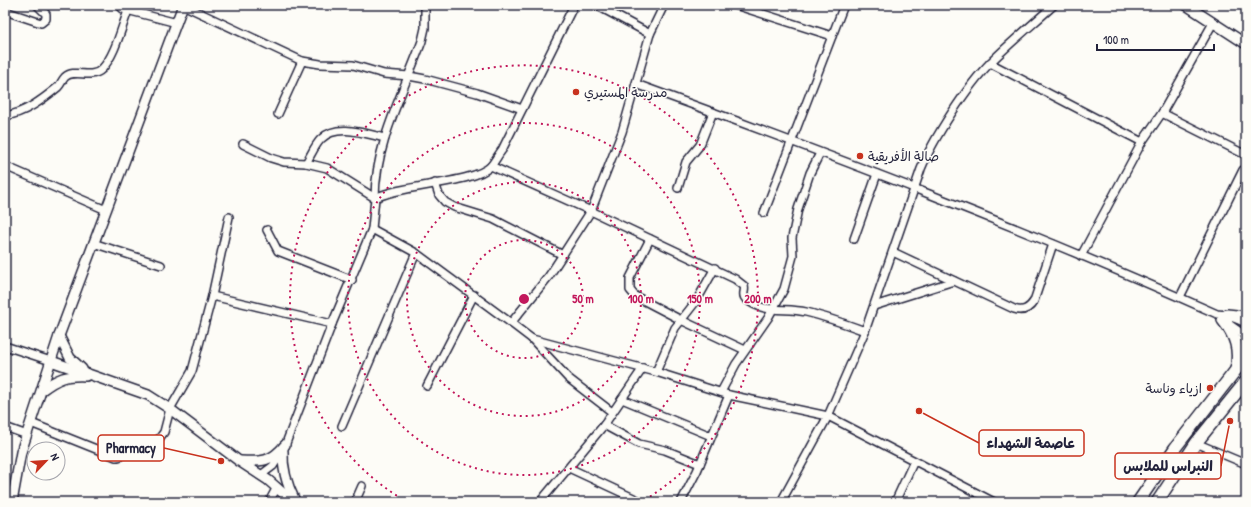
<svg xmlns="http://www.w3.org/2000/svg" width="1251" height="507" viewBox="0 0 1251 507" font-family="'Patrick Hand','Playpen Sans Arabic',sans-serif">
  <rect width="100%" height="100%" fill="#fdfcf7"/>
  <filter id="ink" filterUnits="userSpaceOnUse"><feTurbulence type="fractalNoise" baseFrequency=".025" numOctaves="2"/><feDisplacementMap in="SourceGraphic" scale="8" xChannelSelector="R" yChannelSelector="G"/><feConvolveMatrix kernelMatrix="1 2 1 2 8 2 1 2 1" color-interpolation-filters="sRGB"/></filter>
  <g filter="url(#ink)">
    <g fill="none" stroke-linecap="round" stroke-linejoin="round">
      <defs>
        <g id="minor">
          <polyline points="119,5 123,9 177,23"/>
          <polyline points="183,5 302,61 320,64 353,65 384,74 409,76 425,79 477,93 522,109"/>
          <polyline points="735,5 832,36"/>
          <polyline points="5,11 41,23 46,19 46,14 37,5"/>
          <polyline points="650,34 664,5"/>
          <polyline points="990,63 1142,142 1081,256"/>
          <path d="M636 84C831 155 1027 229 1217 314L1227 315 1246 323"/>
          <polyline points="1162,113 1246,155"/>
          <polyline points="278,114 302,61"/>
          <path d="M5 116C25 113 42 100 58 87 61 84 62 80 65 77 75 68 91 80 102 69 115 55 121 29 128 11"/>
          <polyline points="1142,142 1162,113 1213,23"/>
          <polyline points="243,144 271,158 284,162 306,163 327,168 375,198"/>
          <path d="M306 163C311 155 315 145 321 139 337 123 366 134 385 138"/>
          <polyline points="5,166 106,210"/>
          <polyline points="491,166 591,211 622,132 650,34 596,5"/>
          <polyline points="435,183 439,195 445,202 454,207 493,219 563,255"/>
          <polyline points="678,188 686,162 700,145 713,112"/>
          <path d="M375 198C375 144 404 91 422 41L425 28V5"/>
          <polyline points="764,213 844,5"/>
          <path d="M372 229 416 253 511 323 549 276 591 211 735 279 744 286C746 291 741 295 746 299 763 314 786 307 806 312 826 317 846 324 865 331"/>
          <polyline points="267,230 278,251 352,280"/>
          <polyline points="650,239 630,278 630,290 635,296 681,320 745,350"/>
          <polyline points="854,239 877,174"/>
          <polyline points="93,243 161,265"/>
          <path d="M893 252 1014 309C1023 312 1029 309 1034 301L1053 244"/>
          <polyline points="212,296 332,324"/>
          <polyline points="1180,297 1243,170"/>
          <polyline points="874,306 954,281"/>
          <polyline points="511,323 532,339 656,372 729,395 828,416 994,502"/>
          <polyline points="1229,324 1246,336"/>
          <polyline points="532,339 568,378 612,412"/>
          <polyline points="5,346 51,361"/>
          <polyline points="656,372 675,328 697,300 715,268"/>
          <polyline points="427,386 474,295"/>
          <polyline points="721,392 736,364 768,318 784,289 793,256 792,238 798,209 810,173 820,153"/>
          <polyline points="622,399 711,436"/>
          <path d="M31 423 116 457C125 457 128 447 135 442L156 443 164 432 170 409 192 371 212 296 229 217"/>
          <polyline points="604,425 639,444 665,450 700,464"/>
          <polyline points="342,426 416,253"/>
          <polyline points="5,427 27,435"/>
          <polyline points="1196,443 1246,464"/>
          <polyline points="569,468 642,502"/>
          <path d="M261 475 273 466 283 451 332 324 372 229 375 198C404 184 473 184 491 166 495 161 498 155 502 150L574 5"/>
          <polyline points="269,502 277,487"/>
          <polyline points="355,502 362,486"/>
          <polyline points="540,502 604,425 643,368"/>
          <polyline points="681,502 697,471 729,395"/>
          <path d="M781 502 828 416 865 331 921 169C933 139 967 86 991 62 1011 42 1033 24 1054 5"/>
          <polyline points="895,502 914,461"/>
        </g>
        <g id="tertiary">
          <polyline points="1186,5 1246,44"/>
          <polyline points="59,336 70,358 82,369"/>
          <polyline points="51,361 148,395 170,409 239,461 268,480 293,502"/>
          <path d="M42 390C58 378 66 375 86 376"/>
          <path d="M283 451C282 469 287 485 295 501"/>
          <path d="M241 461C262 462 271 462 285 445"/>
          <polyline points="12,502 21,452 59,336 183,5"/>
        </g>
        <g id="primary">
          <polyline points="1227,315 1246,317"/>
          <path d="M1223 320C1236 336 1240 350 1236 370"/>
          <polyline points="1138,502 1175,448 1246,357"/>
          <polyline points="1157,502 1196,443 1246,381"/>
        </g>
      </defs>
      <use href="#minor" stroke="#22223b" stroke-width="10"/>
      <use href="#tertiary" stroke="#22223b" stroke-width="12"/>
      <use href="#primary" stroke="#22223b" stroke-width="14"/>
      <use href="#minor" stroke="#fdfcf7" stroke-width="7"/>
      <use href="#tertiary" stroke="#fdfcf7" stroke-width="9"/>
      <use href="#primary" stroke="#fdfcf7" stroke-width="11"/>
    </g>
  </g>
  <g fill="none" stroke="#c2185b" stroke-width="2" stroke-dasharray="2 4">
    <circle cx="524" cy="299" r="59"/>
    <circle cx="524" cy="299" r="117"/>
    <circle cx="524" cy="299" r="176"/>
    <path d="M407 502A234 234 0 1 1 641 502"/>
  </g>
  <g fill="#c8321e" stroke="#fdfcf7" stroke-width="1.5">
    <circle cx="576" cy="92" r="4"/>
    <circle cx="860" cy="156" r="4"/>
    <circle cx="1210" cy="388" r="4"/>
  </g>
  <g text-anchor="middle" stroke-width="3" stroke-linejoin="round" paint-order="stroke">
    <g font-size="13" fill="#22223b" stroke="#fdfcf7" text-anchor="start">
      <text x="584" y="97">مدرسة المستيري</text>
      <text x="868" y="161">صالة الأفريقية</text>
      <text x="1202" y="393" text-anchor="end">ازياء وناسة</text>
    </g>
  </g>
  <circle cx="524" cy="299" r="6" fill="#c2185b" stroke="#fdfcf7" stroke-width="2"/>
  <g font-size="12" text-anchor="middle" font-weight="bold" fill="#c2185b" stroke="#fdfcf7" stroke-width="3" stroke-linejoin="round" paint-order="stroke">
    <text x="583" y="303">50 m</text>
    <text x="641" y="303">100 m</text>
    <text x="700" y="303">150 m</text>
    <text x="758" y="303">200 m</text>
  </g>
  <path fill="none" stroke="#c8321e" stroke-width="1.5" d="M919 411L979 443M221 461L164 448M1230 421L1221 466"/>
  <g fill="#c8321e" stroke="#fdfcf7" stroke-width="1.5">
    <circle cx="919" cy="411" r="4"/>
    <circle cx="221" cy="461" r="4"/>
    <circle cx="1230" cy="421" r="4"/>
  </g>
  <g fill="#fdfcf7" stroke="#c8321e" stroke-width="1.5">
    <rect x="979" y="430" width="105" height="26" rx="4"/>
    <rect x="98" y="435" width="66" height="26" rx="4"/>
    <rect x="1115" y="453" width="106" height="26" rx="4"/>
  </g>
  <g font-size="14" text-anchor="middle" font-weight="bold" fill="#22223b">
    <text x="1031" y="448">عاصمة الشهداء</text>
    <text x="131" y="453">Pharmacy</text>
    <text x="1168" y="471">النبراس للملابس</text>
  </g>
  <rect width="1251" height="507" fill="none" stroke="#fdfcf7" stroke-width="20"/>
  <rect x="10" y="10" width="1231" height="487" fill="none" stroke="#22223b" stroke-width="1.5" filter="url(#ink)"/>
  <g transform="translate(46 461) rotate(65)"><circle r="19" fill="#fdfcf7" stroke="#a5a5ac"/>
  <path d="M0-3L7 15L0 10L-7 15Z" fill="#c8321e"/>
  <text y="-6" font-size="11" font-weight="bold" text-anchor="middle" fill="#22223b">N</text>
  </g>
  <path d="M1097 44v6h117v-6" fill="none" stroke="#22223b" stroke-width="2"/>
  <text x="1103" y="44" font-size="12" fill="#22223b" stroke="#fdfcf7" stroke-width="3" paint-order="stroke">100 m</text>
</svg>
